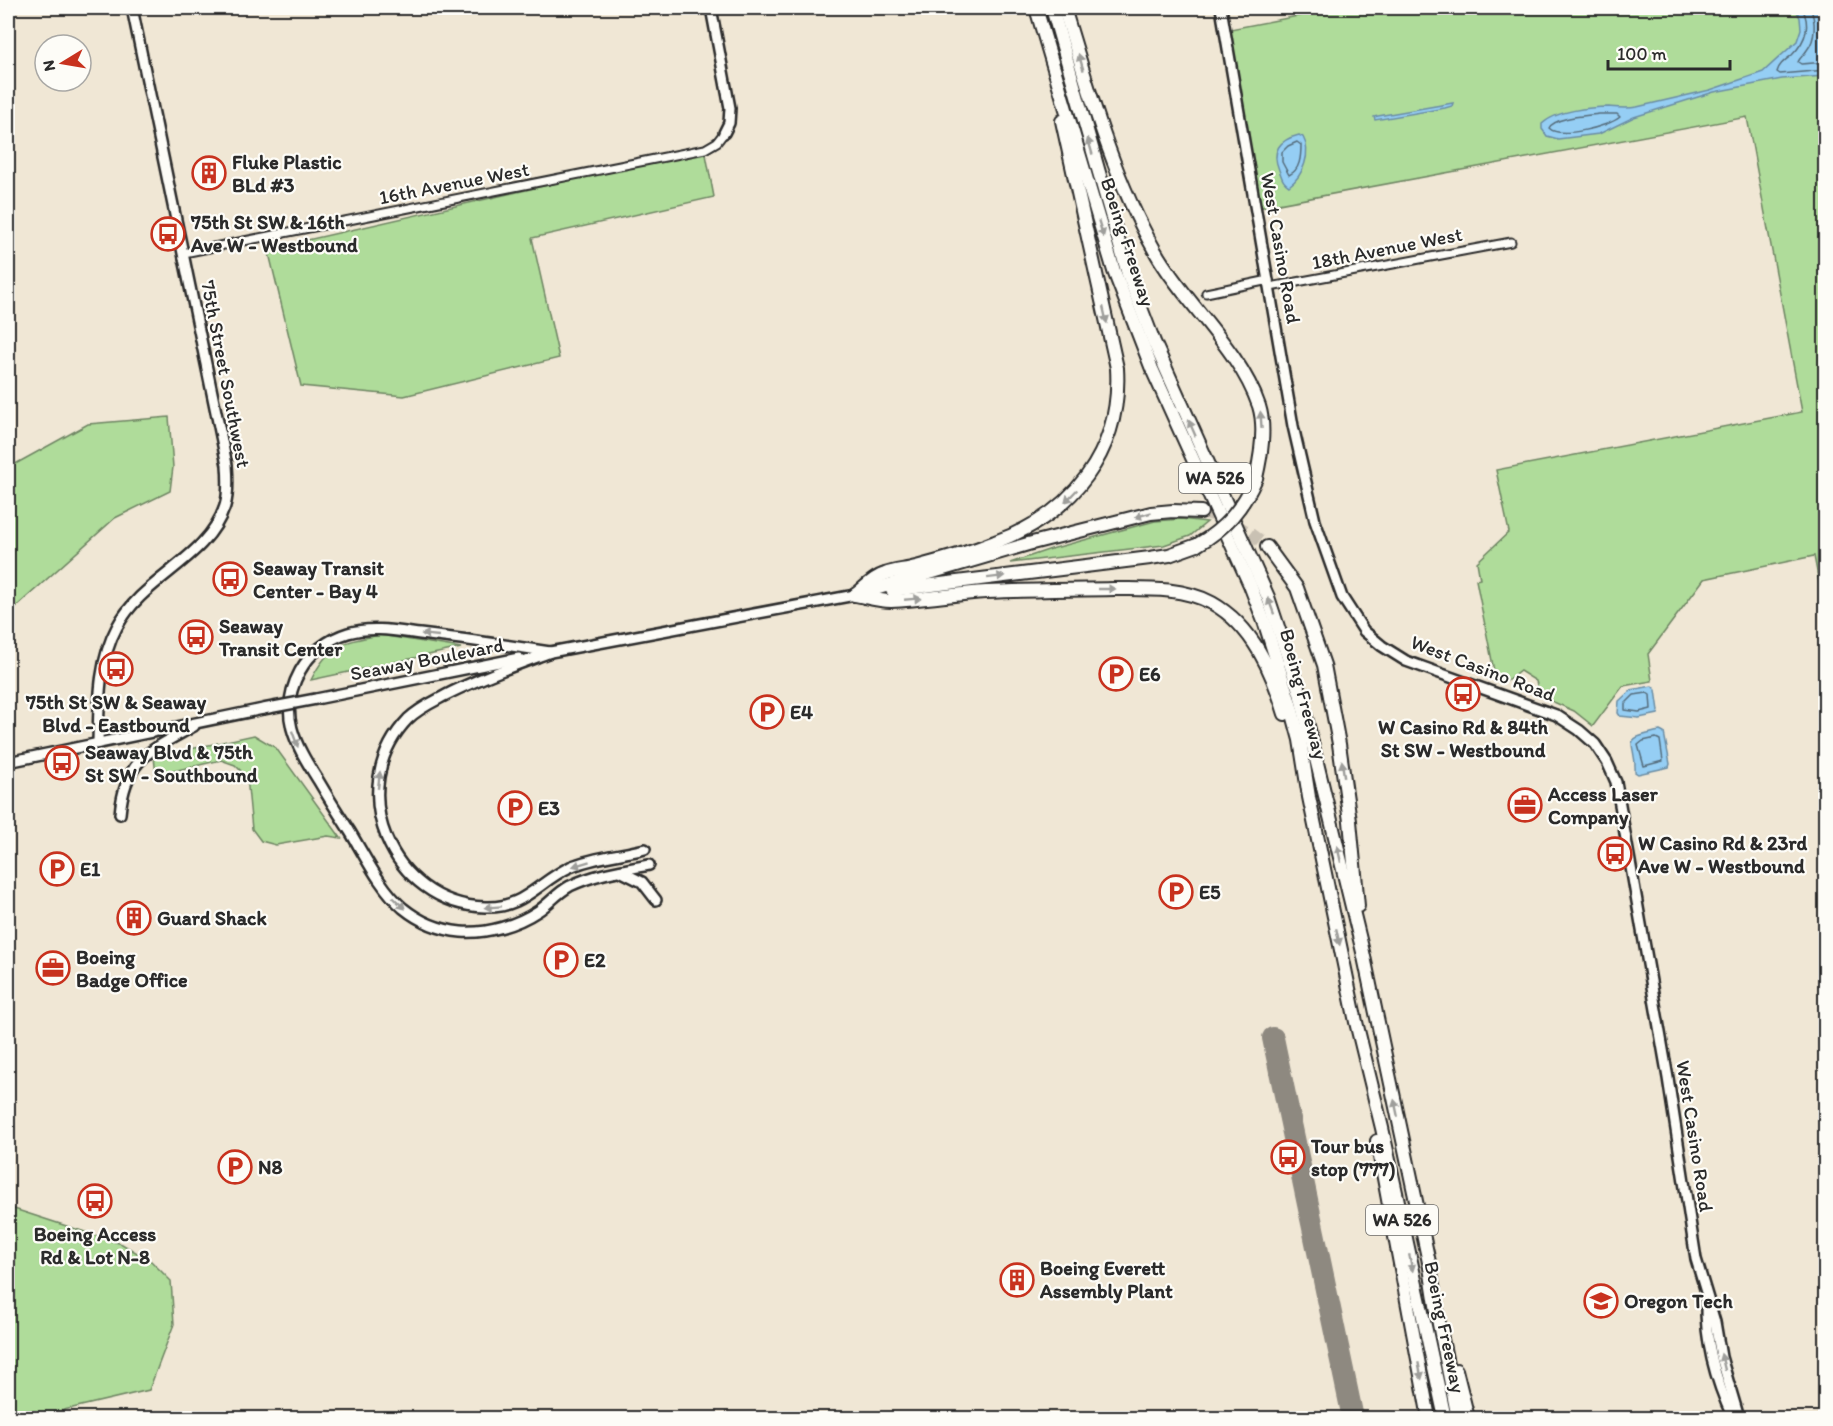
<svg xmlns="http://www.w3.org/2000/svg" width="1833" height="1426" viewBox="0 0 1833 1426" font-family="Itim,sans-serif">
  <rect width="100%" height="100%" fill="#f0e7d5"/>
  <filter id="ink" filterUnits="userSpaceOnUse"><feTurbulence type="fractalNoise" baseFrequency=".0167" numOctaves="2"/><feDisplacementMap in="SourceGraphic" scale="12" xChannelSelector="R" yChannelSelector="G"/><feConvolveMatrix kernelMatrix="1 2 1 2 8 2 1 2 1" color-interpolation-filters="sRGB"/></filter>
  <g filter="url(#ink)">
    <g fill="#afdc9a" stroke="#6d8462" stroke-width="1.5">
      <polygon points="1340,8 1825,8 1825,614 1814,556 1704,579 1648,654 1652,681 1623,686 1593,726 1574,711 1540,696 1536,681 1520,671 1507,681 1495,676 1476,580 1480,579 1477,562 1509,532 1496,470 1802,412 1747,117 1257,208 1225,30"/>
      <polygon points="705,149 714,197 532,238 559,358 404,396 301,386 268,249"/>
      <polygon points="169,417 173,467 170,491 115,518 8,614 8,468 88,424"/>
      <polygon points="1181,519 1207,522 1190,536 1164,545 1010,563 1051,549 1155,521"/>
      <path d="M380 635 461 648 311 680C329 644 342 642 380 635Z"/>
      <polygon points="254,735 276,748 341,838 328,836 276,845 261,841 252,829 247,777 235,765 221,760 156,775 154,757"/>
      <polygon points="8,1207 122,1244 151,1261 171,1281 174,1324 149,1390 30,1418 8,1418"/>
    </g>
    <g fill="#95cef4" stroke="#6b8da4" stroke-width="1.5">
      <path d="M1797 8H1825V76L1782 79 1714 92 1634 117 1599 134 1558 139 1547 136 1542 129V124C1555 111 1590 107 1609 107 1619 108 1627 109 1637 107L1710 90 1763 72 1797 41 1801 29 1800 18 1796 9Z"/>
      <polygon points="1453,103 1452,106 1445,108 1375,120 1374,117 1378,116"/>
      <path d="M1299 135 1303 137C1312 153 1303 176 1289 186 1282 182 1282 177 1279 170 1271 151 1279 140 1299 135Z"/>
      <polygon points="1652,686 1656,690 1659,711 1658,714 1639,718 1620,716 1618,713 1619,701 1631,690"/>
      <path d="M1660 731 1664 733 1670 764 1669 767 1638 774 1635 772C1637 741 1617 740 1660 731Z"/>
    </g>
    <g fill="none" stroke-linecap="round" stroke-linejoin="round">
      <g stroke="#556c7b" stroke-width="1.5">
        <path d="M1802 8C1811 25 1806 41 1792 55 1786 60 1779 64 1777 72L1780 74 1826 70"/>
        <path d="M1810 8C1816 20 1816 39 1807 50 1804 55 1800 57 1798 62L1801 64 1826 62"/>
        <path d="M1599 114H1617L1620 117C1608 127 1559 139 1549 128 1555 117 1586 116 1599 114Z"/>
        <path d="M1297 142 1301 145C1301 157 1300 170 1289 175L1282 162V152L1288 146Z"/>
        <polygon points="1647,693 1650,695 1651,709 1639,712 1625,710 1625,704 1634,695"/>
        <polygon points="1656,738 1660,740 1663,761 1644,766 1638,745 1643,741"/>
      </g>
      <polyline stroke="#8e8980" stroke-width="22" points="1273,1038 1353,1418"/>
      <path stroke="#c9c1b3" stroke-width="12" stroke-dasharray="12 6" stroke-linecap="butt" d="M1201 512C1227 517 1247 530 1267 547"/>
      <defs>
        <g id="street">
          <polyline points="184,253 705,149 717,142 724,133"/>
          <polyline points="1270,287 1511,242"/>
          <polyline points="1206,293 1269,280"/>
        </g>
        <g id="secondary">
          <polyline points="711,8 730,108 729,123 724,133"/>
          <polyline points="1221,8 1293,426 1315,521 1342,597 1364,631 1382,646 1406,661 1556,715 1579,730 1595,744 1607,762 1616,782 1668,1078 1696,1259 1715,1322 1721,1357 1739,1418"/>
          <path d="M550 652C507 645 464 639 420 634 397 631 371 626 348 633 328 639 310 653 300 671 277 713 295 744 318 780 328 797 338 813 349 830 365 856 380 888 403 908 419 921 440 930 461 932 487 934 517 925 538 911 550 903 557 893 570 886 595 874 622 870 649 865"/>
          <polyline points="545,653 855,595"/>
          <path d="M548 653C513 666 479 678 446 695 433 702 419 708 408 719 342 788 391 904 485 907 523 909 538 882 570 867 593 857 621 855 645 849"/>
          <polyline points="316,699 519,658"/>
          <path d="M98 743C99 704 98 662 117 627 143 577 207 560 225 506 229 493 228 478 227 465L132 8"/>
          <polyline points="8,762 263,709"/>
          <path d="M120 814C125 758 150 751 194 726"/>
          <polyline points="620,871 642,882 656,900"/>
          <path d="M1706 1302C1705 1342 1716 1382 1733 1418"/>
        </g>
        <g id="highway">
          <polyline points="1036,8 1114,271 1152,369 1250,585 1265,624 1290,703 1300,740 1309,797 1356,1022 1382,1128 1445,1418"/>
          <polyline points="1052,8 1128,274 1154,342 1268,597 1300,693 1363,952 1430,1267 1439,1324 1458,1418"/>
          <path d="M1064 8C1089 90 1112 175 1155 251 1185 304 1239 348 1259 406 1266 428 1261 456 1256 478"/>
          <polyline points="1267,547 1297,588 1324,665 1339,744 1350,821 1358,906"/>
          <polyline points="892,590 1150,558 1169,555 1197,545"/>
          <polyline points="865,592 1028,544 1151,513 1173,511 1201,512"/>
          <path d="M855 595C864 588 874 577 885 574 895 570 906 570 916 567 943 560 970 552 995 542 1073 514 1122 451 1117 368L1062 121"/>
          <path d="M855 595C866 597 879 601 891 601 922 600 954 594 986 592 1028 590 1071 590 1114 589 1146 589 1182 587 1212 603 1253 626 1272 671 1285 714"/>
          <polyline points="1377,1141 1429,1418"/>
          <polyline points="1456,1370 1468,1418"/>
        </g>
      </defs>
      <use href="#street" stroke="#2b2b2b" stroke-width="11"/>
      <use href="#secondary" stroke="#2b2b2b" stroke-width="14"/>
      <use href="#highway" stroke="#2b2b2b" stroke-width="16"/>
      <use href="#street" stroke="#fdfcf7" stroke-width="7"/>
      <use href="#secondary" stroke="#fdfcf7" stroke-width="9"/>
      <use href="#highway" stroke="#fdfcf7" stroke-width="12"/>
      <defs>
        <polyline id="secondary-bridge" points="263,709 316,699"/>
        <path id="highway-bridge" d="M1197 545C1225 529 1243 508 1256 478"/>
      </defs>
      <use href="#secondary-bridge" stroke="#2b2b2b" stroke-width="14" stroke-linecap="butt"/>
      <use href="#highway-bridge" stroke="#2b2b2b" stroke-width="16" stroke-linecap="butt"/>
      <use href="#secondary-bridge" stroke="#fdfcf7" stroke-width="9"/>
      <use href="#highway-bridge" stroke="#fdfcf7" stroke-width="12"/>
    </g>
    <defs><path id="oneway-solid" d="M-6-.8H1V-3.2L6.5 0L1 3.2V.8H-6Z" transform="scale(1.5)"/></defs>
    <g fill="#9e9e9b">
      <use href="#oneway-solid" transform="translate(1081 62) rotate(-107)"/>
      <use href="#oneway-solid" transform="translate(1090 146) rotate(-106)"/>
      <use href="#oneway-solid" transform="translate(1101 229) rotate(73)"/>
      <use href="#oneway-solid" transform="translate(1105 315) rotate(77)"/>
      <use href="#oneway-solid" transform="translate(1261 420) rotate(-94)"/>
      <use href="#oneway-solid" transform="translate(1192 428) rotate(-114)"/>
      <use href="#oneway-solid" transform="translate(1071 496) rotate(134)"/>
      <use href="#oneway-solid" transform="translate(1143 515) rotate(164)"/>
      <use href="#oneway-solid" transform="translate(996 577) rotate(-7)"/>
      <use href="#oneway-solid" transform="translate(1107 589)"/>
      <use href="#oneway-solid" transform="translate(913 599) rotate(-5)"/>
      <use href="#oneway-solid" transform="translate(1271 606) rotate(-110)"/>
      <use href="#oneway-solid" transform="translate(430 635) rotate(-174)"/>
      <use href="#oneway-solid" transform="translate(295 739) rotate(70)"/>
      <use href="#oneway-solid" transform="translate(1343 769) rotate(-98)"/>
      <use href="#oneway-solid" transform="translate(379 780) rotate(-83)"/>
      <use href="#oneway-solid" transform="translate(1339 854) rotate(-103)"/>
      <use href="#oneway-solid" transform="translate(581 864) rotate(163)"/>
      <use href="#oneway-solid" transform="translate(399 903) rotate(44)"/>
      <use href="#oneway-solid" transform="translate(493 907) rotate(176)"/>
      <use href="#oneway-solid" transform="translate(1338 937) rotate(78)"/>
      <use href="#oneway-solid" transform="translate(1396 1108) rotate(-102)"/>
      <use href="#oneway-solid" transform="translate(1411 1263) rotate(78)"/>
      <use href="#oneway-solid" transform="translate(1723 1362) rotate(-104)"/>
      <use href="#oneway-solid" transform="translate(1420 1371) rotate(79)"/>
    </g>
  </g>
  <defs>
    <symbol id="building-ring" viewBox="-11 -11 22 22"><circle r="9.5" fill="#fdfcf7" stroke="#c8321e" stroke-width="1.5"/><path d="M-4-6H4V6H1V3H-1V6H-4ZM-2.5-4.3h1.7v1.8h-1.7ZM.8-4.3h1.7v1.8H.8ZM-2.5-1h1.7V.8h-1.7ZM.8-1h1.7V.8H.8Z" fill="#c8321e"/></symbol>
    <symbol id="bus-ring" viewBox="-11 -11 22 22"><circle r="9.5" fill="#fdfcf7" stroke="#c8321e" stroke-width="1.5"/><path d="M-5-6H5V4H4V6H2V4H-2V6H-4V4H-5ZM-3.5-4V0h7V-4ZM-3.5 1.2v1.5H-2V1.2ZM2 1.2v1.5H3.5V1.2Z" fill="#c8321e"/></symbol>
    <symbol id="parking-ring" viewBox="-11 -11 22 22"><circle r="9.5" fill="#fdfcf7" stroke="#c8321e" stroke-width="1.5"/><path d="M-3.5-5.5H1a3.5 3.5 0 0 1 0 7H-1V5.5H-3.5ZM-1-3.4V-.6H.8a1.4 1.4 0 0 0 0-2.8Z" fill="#c8321e"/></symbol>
    <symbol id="office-ring" viewBox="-11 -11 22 22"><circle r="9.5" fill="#fdfcf7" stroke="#c8321e" stroke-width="1.5"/><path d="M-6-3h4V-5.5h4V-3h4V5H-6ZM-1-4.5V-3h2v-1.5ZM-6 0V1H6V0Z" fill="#c8321e"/></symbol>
    <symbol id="school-ring" viewBox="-11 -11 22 22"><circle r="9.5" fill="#fdfcf7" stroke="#c8321e" stroke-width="1.5"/><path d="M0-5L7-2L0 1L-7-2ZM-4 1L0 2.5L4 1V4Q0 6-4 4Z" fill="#c8321e"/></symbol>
  </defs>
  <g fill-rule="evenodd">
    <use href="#building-ring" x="190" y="154" width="38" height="38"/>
    <use href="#bus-ring" x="149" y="215" width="38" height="38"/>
    <use href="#bus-ring" x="211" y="560" width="38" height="38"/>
    <use href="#bus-ring" x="177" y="618" width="38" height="38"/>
    <use href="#bus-ring" x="97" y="650" width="38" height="38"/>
    <use href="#parking-ring" x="1097" y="655" width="38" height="38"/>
    <use href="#bus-ring" x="1444" y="675" width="38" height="38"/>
    <use href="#parking-ring" x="748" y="693" width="38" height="38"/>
    <use href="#bus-ring" x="43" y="744" width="38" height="38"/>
    <use href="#office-ring" x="1506" y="786" width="38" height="38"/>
    <use href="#parking-ring" x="496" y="789" width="38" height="38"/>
    <use href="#bus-ring" x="1596" y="835" width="38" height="38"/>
    <use href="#parking-ring" x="38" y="850" width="38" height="38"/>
    <use href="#parking-ring" x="1157" y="873" width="38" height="38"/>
    <use href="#building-ring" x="115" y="899" width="38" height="38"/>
    <use href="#parking-ring" x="542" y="941" width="38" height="38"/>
    <use href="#office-ring" x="34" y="949" width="38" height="38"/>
    <use href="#bus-ring" x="1269" y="1138" width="38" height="38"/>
    <use href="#parking-ring" x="216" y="1148" width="38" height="38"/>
    <use href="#bus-ring" x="76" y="1182" width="38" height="38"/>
    <use href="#building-ring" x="998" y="1261" width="38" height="38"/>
    <use href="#school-ring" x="1582" y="1282" width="38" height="38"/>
  </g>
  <g text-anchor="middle" stroke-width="4.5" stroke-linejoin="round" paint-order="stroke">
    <g fill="#fdfcf7" stroke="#6a6a68" stroke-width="1.5">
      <rect x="1179" y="463" width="72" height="30" rx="4.5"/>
      <rect x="1366" y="1205" width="72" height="30" rx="4.5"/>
    </g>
    <g font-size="18" font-weight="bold" fill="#2b2b2b">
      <text x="1215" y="484">WA 526</text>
      <text x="1402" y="1226">WA 526</text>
    </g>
    <g font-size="20" font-weight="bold" fill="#2b2b2b" stroke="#fdfcf7" text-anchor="start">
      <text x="232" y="169">Fluke Plastic<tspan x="232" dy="23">BLd #3</tspan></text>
      <text x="191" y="229">75th St SW &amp; 16th<tspan x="191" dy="23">Ave W - Westbound</tspan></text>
      <text x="253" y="575">Seaway Transit<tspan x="253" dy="23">Center - Bay 4</tspan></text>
      <text x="219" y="633">Seaway<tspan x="219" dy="23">Transit Center</tspan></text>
      <text x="1139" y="681">E6</text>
      <text x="116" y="709" text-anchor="middle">75th St SW &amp; Seaway<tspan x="116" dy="23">Blvd - Eastbound</tspan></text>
      <text x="790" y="719">E4</text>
      <text x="1463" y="734" text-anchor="middle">W Casino Rd &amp; 84th<tspan x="1463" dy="23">St SW - Westbound</tspan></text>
      <text x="85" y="759">Seaway Blvd &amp; 75th<tspan x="85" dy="23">St SW - Southbound</tspan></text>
      <text x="1548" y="801">Access Laser<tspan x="1548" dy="23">Company</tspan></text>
      <text x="538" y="815">E3</text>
      <text x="1638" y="850">W Casino Rd &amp; 23rd<tspan x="1638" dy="23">Ave W - Westbound</tspan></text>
      <text x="80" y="876">E1</text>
      <text x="1199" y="899">E5</text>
      <text x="157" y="925">Guard Shack</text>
      <text x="76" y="964">Boeing<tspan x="76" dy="23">Badge Office</tspan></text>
      <text x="584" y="967">E2</text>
      <text x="1311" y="1153">Tour bus<tspan x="1311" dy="23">stop (777)</tspan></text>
      <text x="258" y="1174">N8</text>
      <text x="95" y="1241" text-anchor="middle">Boeing Access<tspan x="95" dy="23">Rd &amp; Lot N-8</tspan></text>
      <text x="1040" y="1275">Boeing Everett<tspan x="1040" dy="23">Assembly Plant</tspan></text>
      <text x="1624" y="1308">Oregon Tech</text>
    </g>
    <g font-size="20" fill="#2b2b2b" stroke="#fdfcf7">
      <text transform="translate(454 183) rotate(-11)" y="7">16th Avenue West</text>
      <text transform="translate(1128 242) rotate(72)" y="7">Boeing Freeway</text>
      <text transform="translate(1281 248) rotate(80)" y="7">West Casino Road</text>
      <text transform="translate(1387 248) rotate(-11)" y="7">18th Avenue West</text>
      <text transform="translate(226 374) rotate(79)" y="7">75th Street Southwest</text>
      <text transform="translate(427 659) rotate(-11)" y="7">Seaway Boulevard</text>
      <text transform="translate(1483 668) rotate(21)" y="7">West Casino Road</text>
      <text transform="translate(1304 694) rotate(75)" y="7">Boeing Freeway</text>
      <text transform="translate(1695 1136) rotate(81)" y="7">West Casino Road</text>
      <text transform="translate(1445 1327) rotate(78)" y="7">Boeing Freeway</text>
    </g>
  </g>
  <rect width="1833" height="1426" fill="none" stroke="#fdfcf7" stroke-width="30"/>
  <rect x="15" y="15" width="1803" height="1396" fill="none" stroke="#2b2b2b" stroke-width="2" filter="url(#ink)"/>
  <g transform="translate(63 63) rotate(259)"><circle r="28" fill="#fdfcf7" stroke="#a9a8a5" stroke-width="1.5"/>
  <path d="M0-4.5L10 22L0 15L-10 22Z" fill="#c8321e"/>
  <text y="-9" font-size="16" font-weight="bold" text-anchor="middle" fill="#2b2b2b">N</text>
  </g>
  <path d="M1608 60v9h122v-9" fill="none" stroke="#2b2b2b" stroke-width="3"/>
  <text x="1617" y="60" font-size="18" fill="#2b2b2b" stroke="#fdfcf7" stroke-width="4.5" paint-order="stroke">100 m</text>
</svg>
